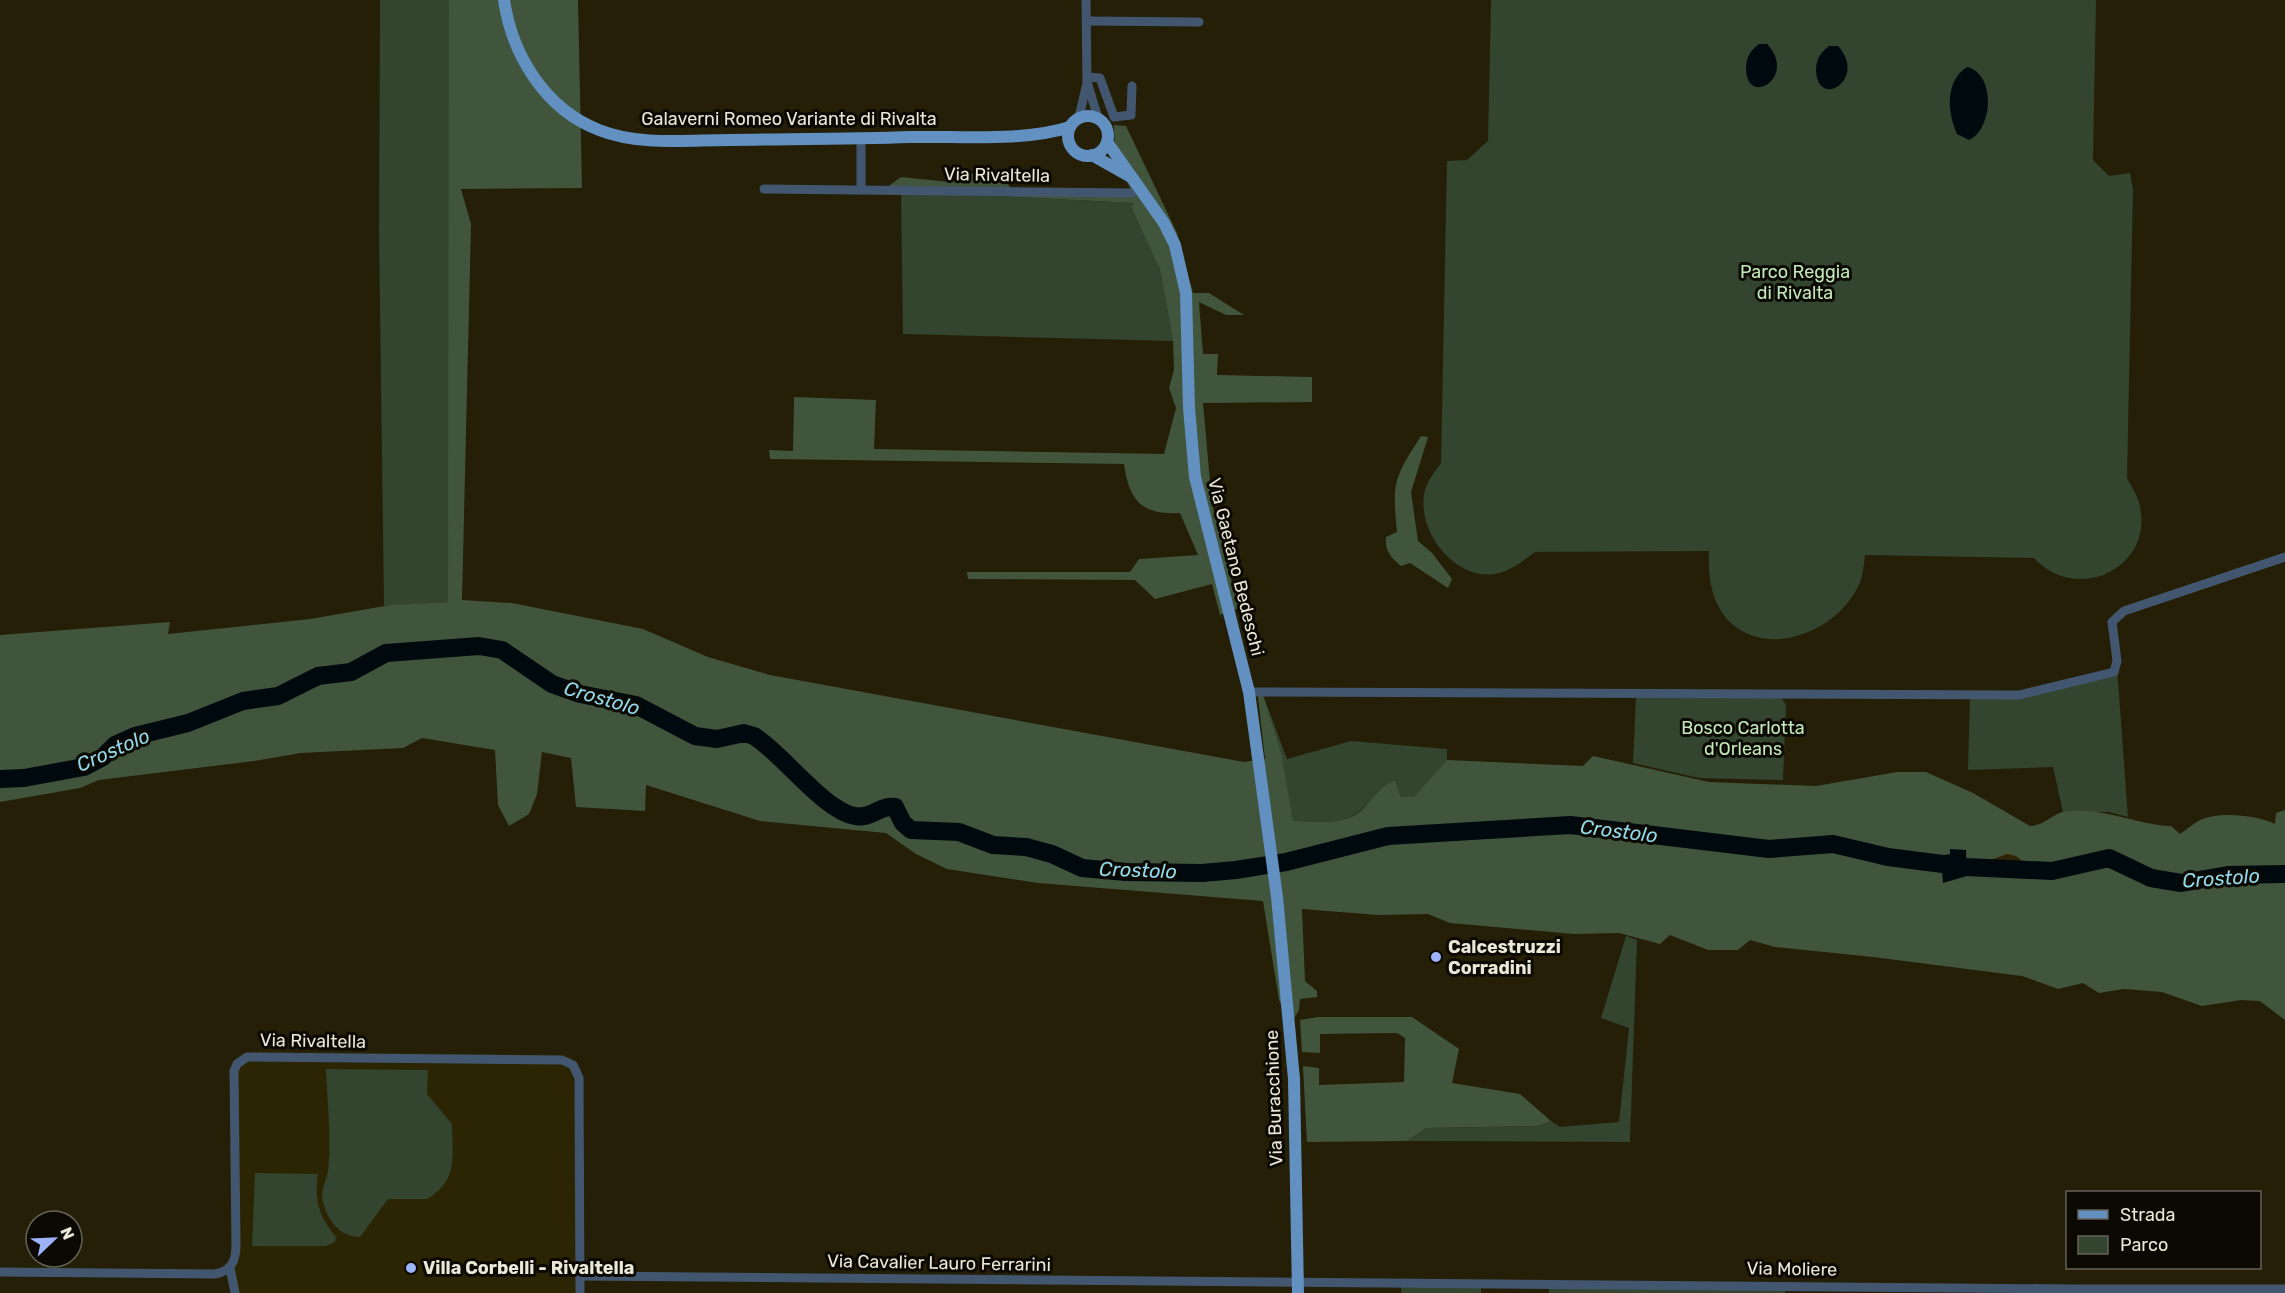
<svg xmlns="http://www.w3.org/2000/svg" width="2285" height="1293" viewBox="0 0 2285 1293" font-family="Rubik,sans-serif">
  <rect width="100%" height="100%" fill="#241f06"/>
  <polygon fill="#2b2503" points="253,1051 563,1055 572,1058 580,1065 582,1076 582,1293 231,1293 230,1073 235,1060"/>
  <g fill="#33442f">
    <polygon points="380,0 449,0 449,602 384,606 379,231"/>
    <path d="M1491 0H2096L2093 160 2109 176 2130 173 2133 190 2127 478C2132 487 2138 496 2140 507 2153 569 2076 604 2034 558L1865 555C1864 564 1863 574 1860 582 1842 628 1772 660 1731 623 1711 604 1708 577 1709 551L1535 552C1523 561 1511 571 1495 574 1455 580 1418 533 1424 495 1426 482 1434 473 1441 463L1447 161 1467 160 1488 141Z"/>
    <polygon points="901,191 1134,203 1131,207 1160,270 1173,341 903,334"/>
    <polygon points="2117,667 2128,817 2109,812 2063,812 2053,767 1968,770 1970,694 2019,695"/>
    <path d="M1262 692 1287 759 1351 741 1447 749V760L1415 797H1401L1395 780C1379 787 1373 800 1360 811 1343 826 1314 821 1292 821L1282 756 1263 705Z"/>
    <polygon points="1636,697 1781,697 1786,705 1783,780 1699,778 1633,763"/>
    <polygon points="1626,936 1637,940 1630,1142 1407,1141 1426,1128 1537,1126 1551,1121 1560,1127 1619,1122 1629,1028 1601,1018"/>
    <path d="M326 1069 428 1070 427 1094 452 1124C452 1156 459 1180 427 1199H388L360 1237C340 1237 327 1220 323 1202 320 1191 326 1182 328 1171 332 1144 327 1098 326 1069Z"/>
    <path d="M255 1173 318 1174C314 1201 319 1216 336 1237L335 1242 326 1246H252Z"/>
    <polygon points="1402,1283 1481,1283 1481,1293 1401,1293"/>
    <polygon points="1549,1284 1785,1285 1785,1293 1549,1293"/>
  </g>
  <g fill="#41553d">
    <path d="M449 0H578L582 188 461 189 471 224 462 600 512 603 643 629 708 657 770 675 1244 762 1265 759 1258 697 1262 692 1282 756 1293 821C1314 821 1343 826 1361 811 1373 799 1379 787 1395 780L1401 797H1414L1447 760 1583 766 1593 756 1709 782 1816 786 1897 772H1926L1973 793 2030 826C2047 825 2051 813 2068 811 2108 808 2134 824 2171 826L2180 834C2186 830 2193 824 2200 820 2219 811 2257 815 2275 824L2276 813 2285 810V1020L2260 1001 2241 1000 2202 1006 2162 992 2124 989 2099 993 2083 983 2058 989 2022 976 1873 957 1775 947 1750 940 1738 950H1708L1670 935 1660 944 1619 933 1574 934 1450 923 1428 914 1378 915 1302 909 1305 981 1317 991V997L1300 999 1299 1010 1290 1025 1279 1000 1263 901 1038 883 947 869 916 854 886 833 760 821 646 785 645 811 576 807 571 758 542 752 537 794 529 814 509 826 498 805 495 750 422 738 403 748 301 753 254 761 99 780 80 788 0 802V635L170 622 168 634 310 619 391 605 448 602Z"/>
    <path d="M1114 125 1126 126 1177 233 1193 293H1209L1244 315H1226L1199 302 1203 354H1218L1217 375 1312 377V402L1203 403 1212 504 1236 598 1242 607 1220 615 1212 584 1155 599 1135 580 968 579 967 572H1130L1139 559 1198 555 1180 513C1142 515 1129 501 1124 464L770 459 769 450 793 451 794 397 876 400 874 449 1164 454 1176 408 1169 388 1174 370 1173 341 1160 270 1131 207 1134 203 883 190 901 177 949 182 960 175 1002 171 1012 192H1132L1115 158Z"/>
    <path d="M1421 436 1428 437 1411 492 1418 541 1432 553 1452 579 1448 588 1410 563 1401 566C1390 557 1385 551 1386 537L1397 532C1392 482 1394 478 1421 436Z"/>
    <polygon points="1318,1017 1412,1017 1459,1049 1452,1083 1520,1094 1551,1121 1537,1126 1426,1128 1407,1141 1307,1142 1303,1066 1319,1068 1319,1085 1404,1082 1405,1038 1397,1033 1320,1034 1320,1053 1302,1052 1300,1020"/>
  </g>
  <polygon fill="#2e2504" points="2007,854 2016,856 2030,867 2029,877 1984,874 1967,876 1966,864 1988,861"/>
  <g fill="#000a0e">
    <path d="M1759 44H1767C1798 77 1747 108 1746 69 1746 57 1750 51 1759 44Z"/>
    <path d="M1829 46H1838C1868 79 1818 110 1816 71 1816 59 1820 53 1829 46Z"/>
    <path d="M1967 67C1996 74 1993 129 1969 140L1957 134C1947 112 1945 81 1967 67Z"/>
    <polygon points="1950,849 1966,850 1967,876 1943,883 1942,871 1932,863 1939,856 1950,854"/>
  </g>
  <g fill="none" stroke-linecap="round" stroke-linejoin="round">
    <path stroke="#000a0e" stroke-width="18" d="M0 779 24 778 84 767 103 757 115 745 135 736 188 723 243 701 278 696 318 676 351 672 386 653 479 646 502 650 552 684 580 694 636 705 695 736 717 739 744 733 754 736C783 754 823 810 855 816 871 819 880 805 895 807L903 823 911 830 959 832 993 845 1026 847 1052 854 1082 868 1126 872 1202 873 1236 870 1286 862 1388 836 1570 825 1769 849 1833 844 1888 857 1966 867 2052 871 2109 858 2151 878 2181 883 2228 875 2285 874"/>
    <g stroke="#42576f" stroke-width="9">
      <polyline points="1087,21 1199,22"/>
      <polyline points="1087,77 1100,78 1114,117 1131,115 1132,86"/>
      <polyline points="1088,85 1098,118"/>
      <polyline points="1079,117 1087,83 1086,0"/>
      <polyline points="764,189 1132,193"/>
      <polyline points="861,190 861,138"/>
      <polyline points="1249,692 2019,695 2114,672 2117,661 2112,622 2124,611 2285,557"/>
      <polyline points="230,1268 235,1293"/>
      <path d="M0 1272 215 1274C231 1271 236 1261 236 1245L234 1071 237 1064 247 1057 562 1060 573 1065 579 1078 580 1293"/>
      <polyline points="580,1276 2076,1289 2285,1289"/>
    </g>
    <g stroke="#6290c1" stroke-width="12">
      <path d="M504 0C512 55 545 109 599 130 639 146 687 140 729 140 790 139 851 139 911 137 960 136 1023 142 1070 127"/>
      <circle cx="1088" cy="136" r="20"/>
      <polyline points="1107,142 1164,223 1175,245 1186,293 1189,408 1195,477 1249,692 1277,897 1294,1079 1298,1293"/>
      <polyline points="1092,155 1131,177"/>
    </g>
  </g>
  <g fill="#9db4fd" stroke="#0b0902" stroke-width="2">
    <circle cx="1436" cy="957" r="6"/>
    <circle cx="411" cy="1268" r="6"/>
  </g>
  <g text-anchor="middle" stroke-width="6" stroke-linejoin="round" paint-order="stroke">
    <g font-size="18" fill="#eae8d8" stroke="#0b0902">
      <text x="789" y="125">Galaverni Romeo Variante di Rivalta</text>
      <text transform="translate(997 175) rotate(1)" y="6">Via Rivaltella</text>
      <text transform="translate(1236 567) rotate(76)" y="6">Via Gaetano Bedeschi</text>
      <text transform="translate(313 1041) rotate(1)" y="6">Via Rivaltella</text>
      <text transform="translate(1274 1098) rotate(-92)" y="6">Via Buracchione</text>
      <text transform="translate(939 1263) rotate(1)" y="6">Via Cavalier Lauro Ferrarini</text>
      <text transform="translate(1792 1269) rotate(1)" y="6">Via Moliere</text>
    </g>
    <g font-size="18" fill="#c2e9ba" stroke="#0b0902">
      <text x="1795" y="278">Parco Reggia<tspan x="1795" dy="21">di Rivalta</tspan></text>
      <text x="1743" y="734">Bosco Carlotta<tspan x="1743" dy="21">d'Orleans</tspan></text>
    </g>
    <g font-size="18" font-weight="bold" fill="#eae8d8" stroke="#0b0902" text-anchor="start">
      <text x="1448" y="953">Calcestruzzi<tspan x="1448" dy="21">Corradini</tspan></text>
      <text x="423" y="1274">Villa Corbelli - Rivaltella</text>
    </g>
    <g font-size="20" font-style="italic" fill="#93d9ed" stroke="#0b0902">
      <text transform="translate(602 698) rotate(16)" y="7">Crostolo</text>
      <text transform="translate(113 750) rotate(-24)" y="7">Crostolo</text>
      <text transform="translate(1619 831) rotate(7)" y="7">Crostolo</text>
      <text transform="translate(1138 870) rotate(2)" y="7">Crostolo</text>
      <text transform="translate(2221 878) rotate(-4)" y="7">Crostolo</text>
    </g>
  </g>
  <rect x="2066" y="1191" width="195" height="78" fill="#0b0902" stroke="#646258" stroke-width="1.5"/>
  <rect x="2078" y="1210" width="30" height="9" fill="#6290c1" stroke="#646258" stroke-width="1.5"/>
  <text x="2120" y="1221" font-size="18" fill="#eae8d8">Strada</text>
  <rect x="2078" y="1236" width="30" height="18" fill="#33442f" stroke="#646258" stroke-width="1.5"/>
  <text x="2120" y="1251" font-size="18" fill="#eae8d8">Parco</text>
  <g transform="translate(54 1239) rotate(67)"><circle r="28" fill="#0b0902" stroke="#646258" stroke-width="1.5"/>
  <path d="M0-4.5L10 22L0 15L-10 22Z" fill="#9db4fd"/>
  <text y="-9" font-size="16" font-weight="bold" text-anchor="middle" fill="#eae8d8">N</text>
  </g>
</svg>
